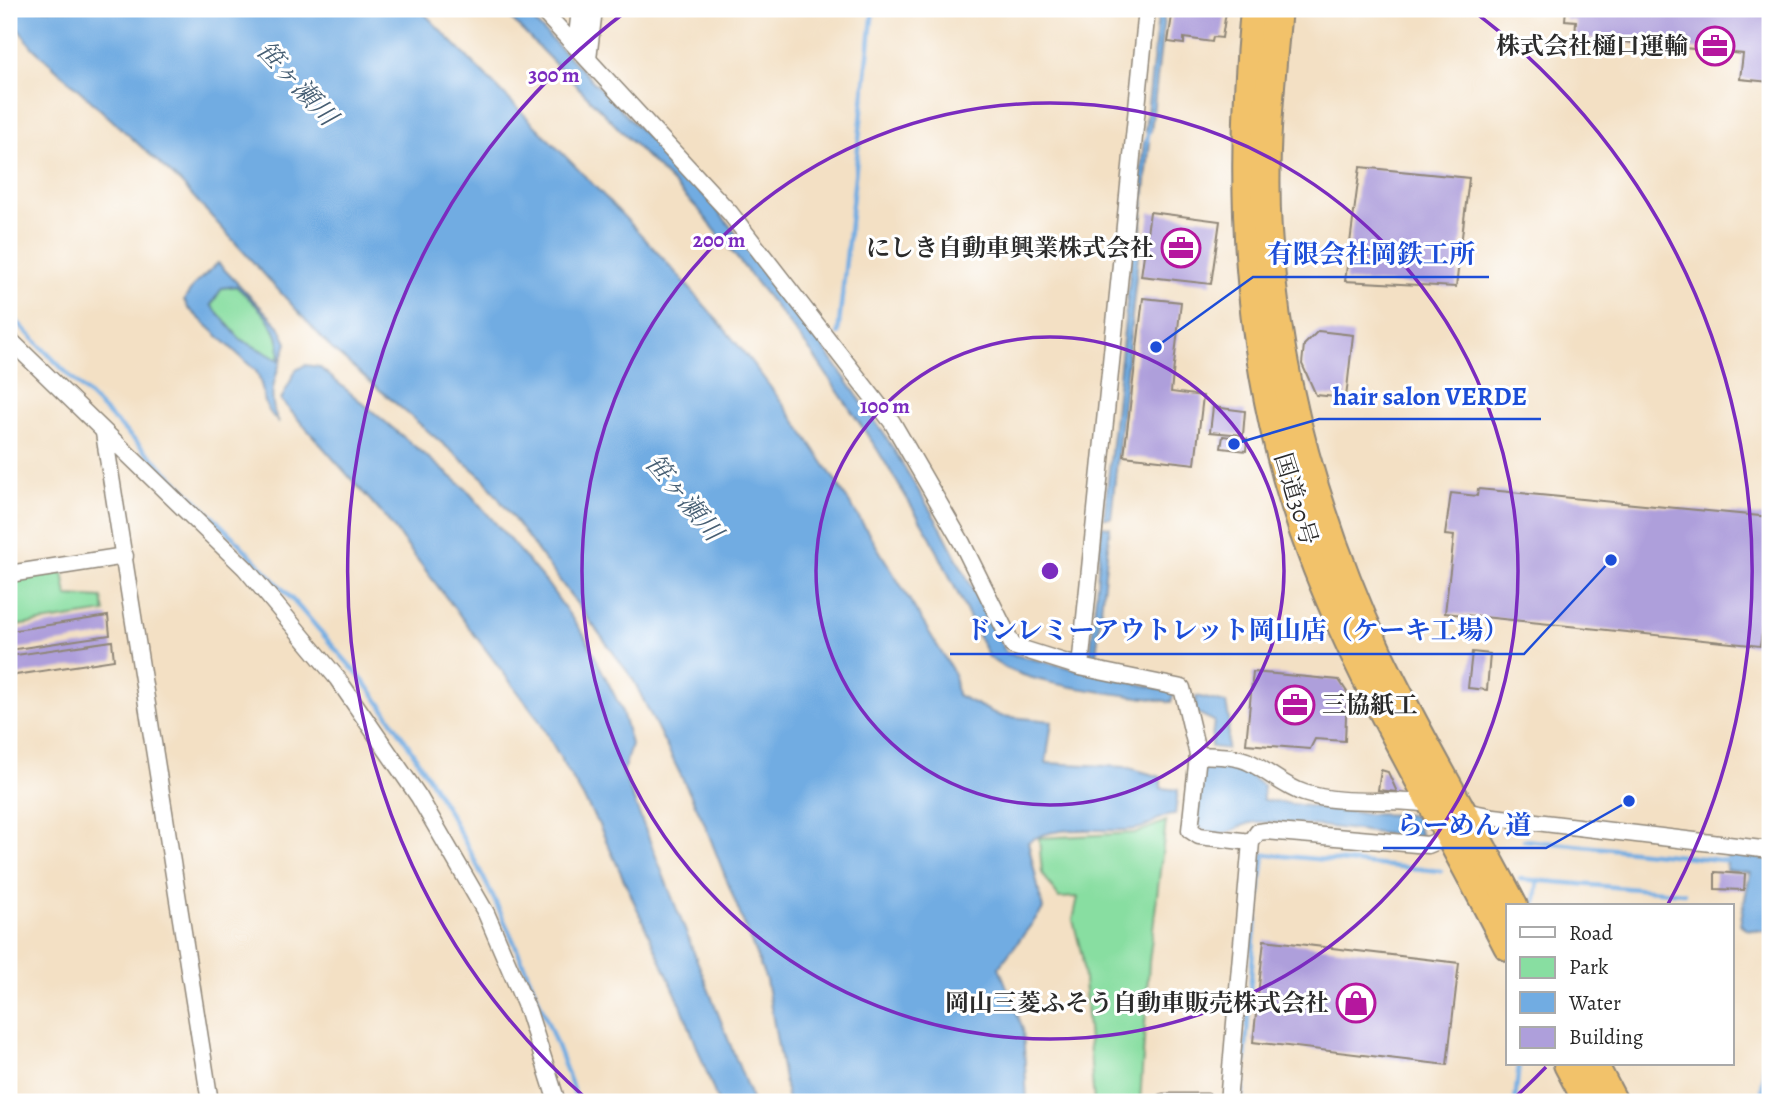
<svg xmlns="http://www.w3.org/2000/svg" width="1779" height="1111" viewBox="0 0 1779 1111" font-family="Alegreya,'Noto Serif JP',serif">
  <rect width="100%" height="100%" fill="#fff"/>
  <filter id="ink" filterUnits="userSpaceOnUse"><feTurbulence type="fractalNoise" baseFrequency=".0143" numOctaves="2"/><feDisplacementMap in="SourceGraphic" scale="14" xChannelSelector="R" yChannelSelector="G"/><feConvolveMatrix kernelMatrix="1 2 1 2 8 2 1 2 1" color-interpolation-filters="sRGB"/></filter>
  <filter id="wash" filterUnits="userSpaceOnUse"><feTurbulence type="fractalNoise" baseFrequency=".00686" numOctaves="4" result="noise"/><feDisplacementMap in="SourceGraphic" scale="28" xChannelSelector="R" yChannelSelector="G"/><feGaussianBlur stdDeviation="1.57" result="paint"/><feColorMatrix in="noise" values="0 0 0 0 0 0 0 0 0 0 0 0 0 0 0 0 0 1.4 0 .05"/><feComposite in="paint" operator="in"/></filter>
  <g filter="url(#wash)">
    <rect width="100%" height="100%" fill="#f3e0c4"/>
    <g fill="#88dea1" stroke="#5a8466" stroke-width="2">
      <path d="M236 286C258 306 284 328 279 360L276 361 240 339 211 305 222 288Z"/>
      <polygon points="63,572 67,596 102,598 105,612 9,627 9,580"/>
      <polygon points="1166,821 1149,962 1140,1102 1094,1102 1082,956 1073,920 1078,897 1059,898 1042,873 1039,838 1137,833"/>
    </g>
    <g fill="#71ace2" stroke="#4e6c86" stroke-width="2" fill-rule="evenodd">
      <path d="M9 9H420C531 124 649 233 749 359 826 457 889 567 954 673L957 695 1000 716 1052 721 1046 763 1126 767 1161 777V788L1178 790 1175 815C1157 815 1153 826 1136 829 1101 834 1058 822 1028 842L1043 909 999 967 1023 1029 1027 1102H788L766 980 703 820 633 679 484 479 332 349 181 183 33 48 9 17Z"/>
      <path d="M501 9H522L709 200 803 318 886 437 941 528 1006 653 1174 692 1171 702C1125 693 1021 688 988 656L931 538 877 449 812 353 699 210Z"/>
      <polygon points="1159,9 1165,9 1151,131 1145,131"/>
      <polygon points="1144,142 1150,142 1111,518 1104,518"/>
      <path d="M218 263 279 326 287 343C278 372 264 394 279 423 257 401 268 394 256 371L188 308 184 300 195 284ZM236 286C257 306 285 329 279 360L240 339 211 305 222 288Z"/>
      <polygon points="305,365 319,367 466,489 546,582 584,635 621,708 631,744 623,773 753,1102 718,1102 681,1005 599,825 537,717 385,517 281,400 296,370"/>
      <polygon points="1102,526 1110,527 1095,664 1090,663"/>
      <polygon points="1196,696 1226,703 1229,719 1227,749 1211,747 1214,721 1195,712"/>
      <path d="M1212 762H1227V767L1242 770 1263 786V800L1366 814 1415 815 1421 838C1367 832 1313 823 1259 822 1235 822 1230 844 1198 827L1197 778Z"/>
      <polygon points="1728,853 1759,858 1764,854 1770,860 1770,932 1746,929 1740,924 1750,873 1726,870"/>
    </g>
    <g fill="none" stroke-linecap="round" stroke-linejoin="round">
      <g stroke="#71ace2" stroke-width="4.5">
        <polyline points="1146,147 1149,128"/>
        <path d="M9 313C109 422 223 518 320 631 338 653 358 673 375 696 466 824 525 956 578 1102"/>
        <polyline points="838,334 873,9"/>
        <polyline points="1524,840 1731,861"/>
        <polyline points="1520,879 1684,893"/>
        <polyline points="1535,906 1538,880"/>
        <polyline points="1242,1102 1254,938 1264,854 1441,871"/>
        <polyline points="1515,1102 1519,1064"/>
      </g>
      <polyline stroke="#71ace2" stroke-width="16" points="1767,1102 1770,1066"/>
    </g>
    <g id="blocks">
      <g fill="#ae9fdb">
        <polygon points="1173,9 1226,12 1222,38 1213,37 1212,42 1184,38 1184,44 1168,42"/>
        <polygon points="1566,9 1770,9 1770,82 1740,79 1743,54 1575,37 1576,21 1565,20"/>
        <polygon points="1360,167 1469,178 1456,287 1345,281"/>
        <polygon points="1150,212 1220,221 1211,284 1141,276"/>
        <polygon points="1143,298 1181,302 1171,392 1203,396 1195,464 1124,456"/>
        <polygon points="1318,331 1353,335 1346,398 1316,395 1302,364 1304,345"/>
        <polygon points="1213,407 1245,411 1243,435 1210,432"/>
        <polygon points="1223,436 1247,439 1246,451 1221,448"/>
        <polygon points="1478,489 1770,517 1770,583 1760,646 1445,613 1454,536 1445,535 1451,493 1477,496"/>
        <polygon points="108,616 110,635 9,650 9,631"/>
        <polygon points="112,641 114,660 9,676 9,656"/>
        <polygon points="1472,652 1490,654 1487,690 1468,688"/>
        <polygon points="1253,672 1339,680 1347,692 1345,741 1315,739 1310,749 1246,744"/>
        <polygon points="1381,770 1388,772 1397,792 1378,790"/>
        <polygon points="1715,872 1745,874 1744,890 1715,889"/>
        <polygon points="1264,940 1459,963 1447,1065 1253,1042"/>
      </g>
    </g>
  </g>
  <g filter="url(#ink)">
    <use href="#blocks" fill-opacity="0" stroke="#8f8678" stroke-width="2"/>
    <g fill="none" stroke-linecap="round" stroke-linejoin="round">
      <defs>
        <g id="street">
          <polyline points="541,9 730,213 892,422 962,543 1013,646 1080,667"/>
          <polyline points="1147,9 1080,667 1182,688 1198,755 1190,830 1199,836 1251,842"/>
          <polyline points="576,46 580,9"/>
          <polyline points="588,59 594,9"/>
          <polyline points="9,339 245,568 337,678 419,797 486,913 528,1011 557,1102"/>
          <polyline points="104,433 210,1102"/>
          <polyline points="9,574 125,556"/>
          <path d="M1198 755C1216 756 1235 755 1251 763 1269 772 1285 787 1304 793 1348 807 1391 796 1434 805"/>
          <polyline points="1459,810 1494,817 1770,850"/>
          <polyline points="1163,1102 1207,1102"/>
          <polyline points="1228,1102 1251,842 1258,832 1266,831 1428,845 1455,834"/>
        </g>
        <g id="highway">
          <path d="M1255 9C1237 199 1247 387 1317 567 1369 699 1444 820 1508 946"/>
          <path d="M1277 9C1270 82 1262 157 1267 231 1276 379 1316 519 1378 654 1419 740 1469 821 1513 906"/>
          <polyline points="1568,1064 1588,1102"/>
          <polyline points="1593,1064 1613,1102"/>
        </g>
      </defs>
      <use href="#street" stroke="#8f8678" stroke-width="19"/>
      <use href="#highway" stroke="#8f8678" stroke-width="32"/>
      <use href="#street" stroke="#fff" stroke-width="16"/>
      <use href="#highway" stroke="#f2c26a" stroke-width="28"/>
    </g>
  </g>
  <g fill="none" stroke="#7b2cbf" stroke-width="3.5">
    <circle cx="1050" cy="571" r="234"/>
    <circle cx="1050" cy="571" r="468"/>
    <path d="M1546 1067A702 702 0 0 1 1511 1101M589 1101A702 702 0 0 1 628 10M1472 10A702 702 0 0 1 1667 906"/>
  </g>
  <defs>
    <symbol id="office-ring" viewBox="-11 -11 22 22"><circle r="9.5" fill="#fff" stroke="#b5179e" stroke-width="1.5"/><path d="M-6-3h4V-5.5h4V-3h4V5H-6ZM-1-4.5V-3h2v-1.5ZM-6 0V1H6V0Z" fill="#b5179e"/></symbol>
    <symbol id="shop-ring" viewBox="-11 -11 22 22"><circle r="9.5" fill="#fff" stroke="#b5179e" stroke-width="1.5"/><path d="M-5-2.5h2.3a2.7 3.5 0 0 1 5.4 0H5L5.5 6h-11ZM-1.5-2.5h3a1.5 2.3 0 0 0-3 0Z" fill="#b5179e"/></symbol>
  </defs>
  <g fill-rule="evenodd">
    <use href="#office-ring" x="1693" y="24" width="44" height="44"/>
    <use href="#office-ring" x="1159" y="226" width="44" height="44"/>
    <use href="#office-ring" x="1273" y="683" width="44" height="44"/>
    <use href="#shop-ring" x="1334" y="981" width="44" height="44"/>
  </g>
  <g text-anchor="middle" stroke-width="6" stroke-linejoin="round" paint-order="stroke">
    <g font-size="24" font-weight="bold" fill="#2b2b2b" stroke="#fff" text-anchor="end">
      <text x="1688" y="54">株式会社樋口運輸</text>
      <text x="1154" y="256">にしき自動車興業株式会社</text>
      <text x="1322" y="713" text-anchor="start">三協紙工</text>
      <text x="1329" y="1011">岡山三菱ふそう自動車販売株式会社</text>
    </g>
    <g font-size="24" fill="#2b2b2b" stroke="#fff">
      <text transform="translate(1296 499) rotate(73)" y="8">国道30号</text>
    </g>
    <g font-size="26" font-style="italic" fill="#475f74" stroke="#fff">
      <text transform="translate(297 83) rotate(47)" y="9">笹ヶ瀬川</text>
      <text transform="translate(684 497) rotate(50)" y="9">笹ヶ瀬川</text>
    </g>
  </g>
  <circle cx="1050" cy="571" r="10" fill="#7b2cbf" stroke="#fff" stroke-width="3.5"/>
  <g font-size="21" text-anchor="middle" font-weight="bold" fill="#7b2cbf" stroke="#fff" stroke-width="6" stroke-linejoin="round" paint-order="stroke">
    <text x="554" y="82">300 m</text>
    <text x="719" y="247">200 m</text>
    <text x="885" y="413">100 m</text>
  </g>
  <path fill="none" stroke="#1d4ed8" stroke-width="2.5" d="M1156 347L1253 277H1489M1234 444L1319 419H1541M1611 560L1524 654H950M1629 801L1546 848H1383"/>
  <g fill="#1d4ed8" stroke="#fff" stroke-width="2.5">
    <circle cx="1156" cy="347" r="7"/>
    <circle cx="1234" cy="444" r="7"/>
    <circle cx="1611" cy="560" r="7"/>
    <circle cx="1629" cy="801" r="7"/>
  </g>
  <g font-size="26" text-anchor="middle" font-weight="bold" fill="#1d4ed8" stroke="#fff" stroke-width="6" stroke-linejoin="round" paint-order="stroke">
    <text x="1371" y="263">有限会社岡鉄工所</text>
    <text x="1430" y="405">hair salon VERDE</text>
    <text x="1237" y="639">ドンレミーアウトレット岡山店（ケーキ工場）</text>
    <text x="1464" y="834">らーめん 道</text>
  </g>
  <rect width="1779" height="1111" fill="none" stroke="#fff" stroke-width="35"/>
  <rect x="1506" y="904" width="228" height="161" fill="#ffffff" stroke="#aaaaaa" stroke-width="2"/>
  <rect x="1520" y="927" width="35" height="10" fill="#ffffff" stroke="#aaaaaa" stroke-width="2"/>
  <text x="1569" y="940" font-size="21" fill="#2b2b2b">Road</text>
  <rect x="1520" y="957" width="35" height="21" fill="#88dea1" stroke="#aaaaaa" stroke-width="2"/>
  <text x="1569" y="974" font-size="21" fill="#2b2b2b">Park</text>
  <rect x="1520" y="992" width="35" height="21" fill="#71ace2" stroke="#aaaaaa" stroke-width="2"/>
  <text x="1569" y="1010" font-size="21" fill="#2b2b2b">Water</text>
  <rect x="1520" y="1027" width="35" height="21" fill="#ae9fdb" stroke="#aaaaaa" stroke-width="2"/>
  <text x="1569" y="1044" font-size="21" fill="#2b2b2b">Building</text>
</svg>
